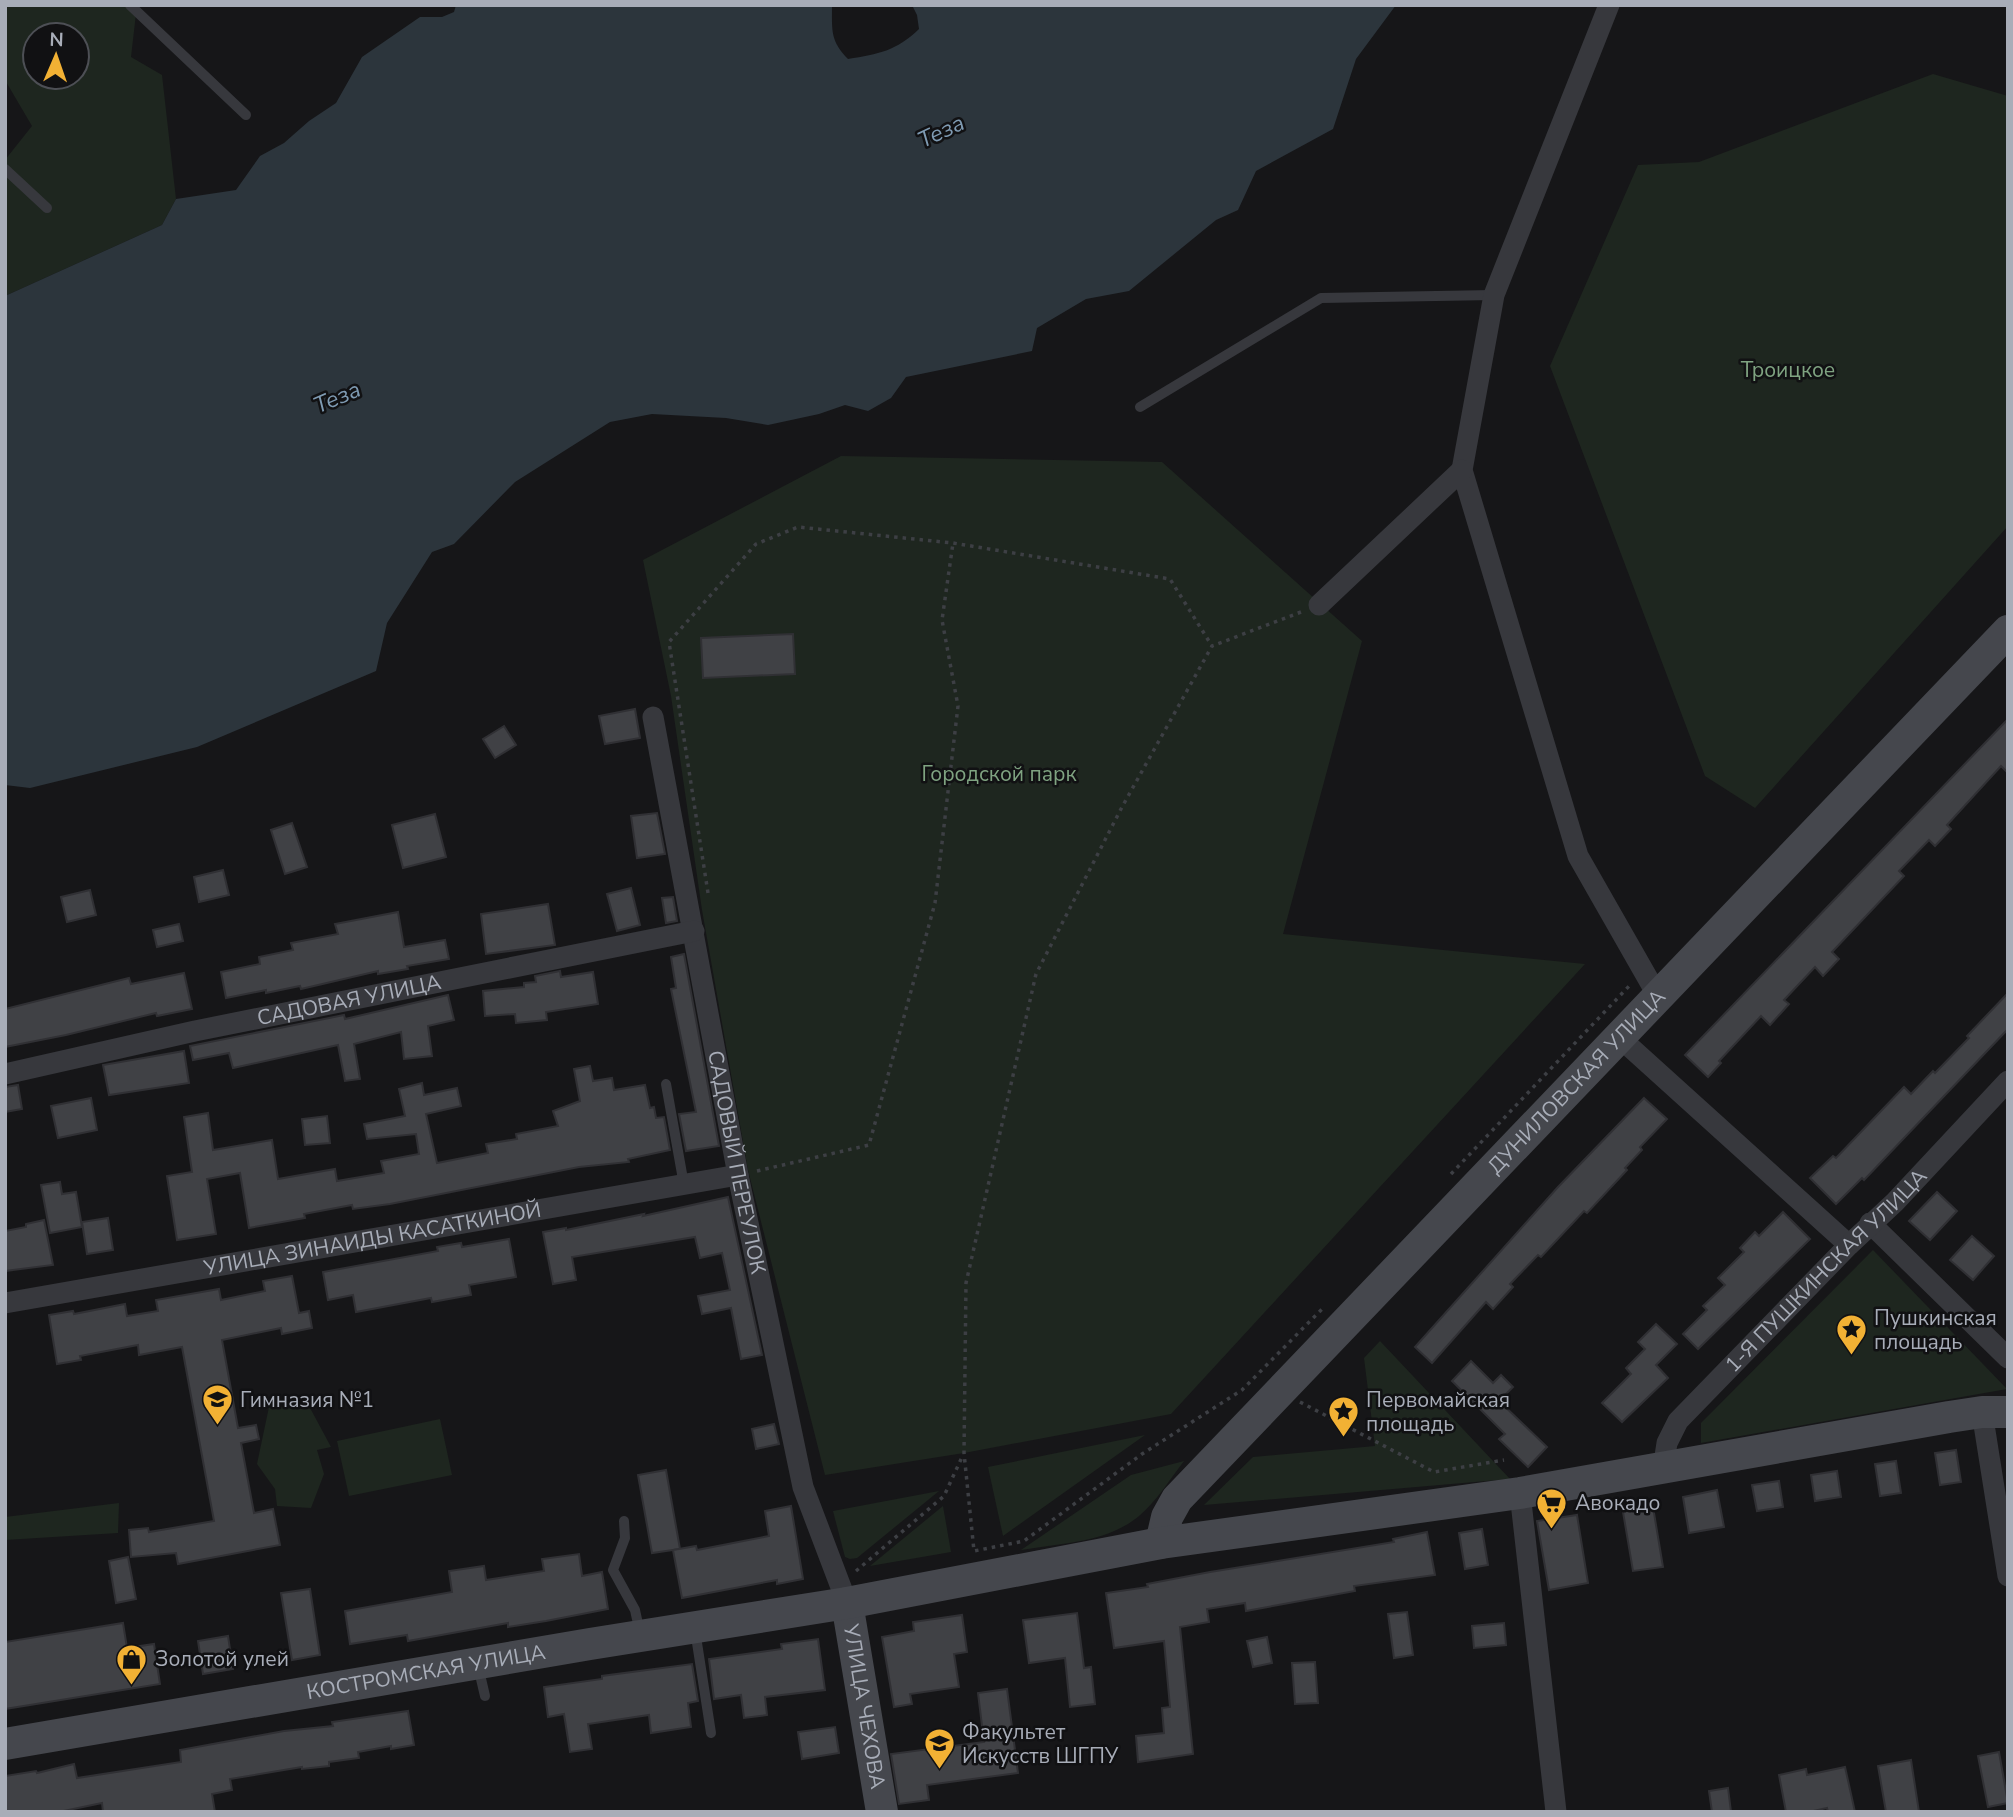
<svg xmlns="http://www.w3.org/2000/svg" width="2013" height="1817" viewBox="0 0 2013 1817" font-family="'Nunito Sans',sans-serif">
  <rect width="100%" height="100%" fill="#161618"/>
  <g fill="#1e261f" fill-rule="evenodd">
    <path d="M5 5H137L131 57 162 75 176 199 162 225 5 296V160L32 126 5 80ZM35 35H77V77H35Z"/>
    <polygon points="1933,74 2008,96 2008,526 1755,808 1705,776 1550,366 1638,165 1699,162"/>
    <polygon points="841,456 1162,462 1362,641 1283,934 1585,964 1171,1414 964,1453 825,1475 748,1170 702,910 671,696 643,560"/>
    <polygon points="1873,1250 2007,1389 1701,1443 1701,1423"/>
    <polygon points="1380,1341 1510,1479 1204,1505 1253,1457 1375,1446 1364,1358"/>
    <polygon points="309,1406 331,1447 317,1450 324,1474 311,1508 277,1506 275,1489 257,1464 269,1407"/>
    <polygon points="440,1419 452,1475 349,1496 337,1441"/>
    <polygon points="1145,1435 1003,1536 988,1467"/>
    <path d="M1184 1461C1170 1479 1157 1501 1139 1516 1107 1543 1061 1543 1021 1550L1131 1475Z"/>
    <polygon points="939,1491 857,1558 850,1559 845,1557 833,1511"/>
    <polygon points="119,1503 118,1533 5,1540 5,1517"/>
    <polygon points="943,1506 951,1552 870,1566"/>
  </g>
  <path fill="#2c353c" d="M456 5H832C832 30 830 41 848 59 879 54 896 51 919 29L917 15 912 5H1396L1356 59 1333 129 1256 171 1238 210 1216 220 1129 291 1086 299 1037 328 1032 351 906 377 891 398 868 411 845 405 819 414 768 425 726 418 652 414 610 422 515 482 454 544 432 552 387 623 376 671 197 747 30 788 5 785V296L162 225 176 199 236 190 260 156 284 143 309 121 336 103 362 57 420 17H442L454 12Z"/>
  <g fill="#404145" stroke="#303034" stroke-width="2">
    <polygon points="793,634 795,674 703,678 701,638"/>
    <polygon points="635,709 640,738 605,744 599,716"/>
    <polygon points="2008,719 2008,773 2001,766 1947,825 1951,829 1935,846 1929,840 1899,871 1904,876 1832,952 1839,959 1823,976 1815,967 1784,1000 1789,1004 1770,1025 1761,1016 1719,1061 1721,1063 1708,1077 1685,1055"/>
    <polygon points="504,726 516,745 495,758 483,739"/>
    <polygon points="657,813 665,854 637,858 631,816"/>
    <polygon points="435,814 446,857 403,868 392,825"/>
    <polygon points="292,823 307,867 285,874 271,830"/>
    <polygon points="223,870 229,895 199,902 194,877"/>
    <polygon points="631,888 640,925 617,931 607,894"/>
    <polygon points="90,890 96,915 67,922 61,897"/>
    <polygon points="673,897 677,921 666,923 662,898"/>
    <polygon points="548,904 555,945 486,954 481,914"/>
    <polygon points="398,912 404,947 445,940 449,959 407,966 408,969 378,974 378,971 301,989 300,986 266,993 266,990 226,998 221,972 260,964 259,957 293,950 291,943 338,934 335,924"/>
    <polygon points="179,924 183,941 157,947 153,930"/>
    <polygon points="684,954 719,1146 686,1151 679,1114 696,1112 671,989 676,988 671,957"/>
    <polygon points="560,971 561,977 593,972 598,1004 546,1012 547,1020 516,1023 515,1014 485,1016 483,991 524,987 524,983 536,982 535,976"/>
    <polygon points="184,973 192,1009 157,1016 156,1013 66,1035 5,1047 5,1009 129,978 131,984"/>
    <polygon points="2008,993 2008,1029 1864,1180 1862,1178 1836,1204 1810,1178 1833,1156 1836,1158 1904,1087 1911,1094 1933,1071 1935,1073 1969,1038 1967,1036"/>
    <polygon points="448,995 454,1020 428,1026 432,1056 404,1059 401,1032 354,1044 360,1079 345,1081 338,1045 233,1068 229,1053 193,1060 190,1046 344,1015 345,1019"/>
    <polygon points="184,1051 189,1083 109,1095 103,1065"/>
    <polygon points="590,1066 593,1081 612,1078 614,1090 645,1085 650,1108 654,1107 656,1118 664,1117 670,1150 628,1159 629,1162 579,1167 390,1204 353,1209 352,1205 304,1214 305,1218 249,1228 240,1173 207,1179 216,1234 177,1240 167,1176 192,1172 184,1117 208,1113 213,1150 272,1140 278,1179 335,1169 337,1181 384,1173 381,1161 419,1154 416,1134 367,1139 364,1124 405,1116 399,1089 422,1083 424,1095 457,1088 461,1106 426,1114 437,1163 488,1153 486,1144 517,1139 516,1134 558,1126 553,1111 580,1101 574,1069"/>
    <polygon points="18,1085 22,1109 5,1112 5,1087"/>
    <polygon points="91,1098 97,1130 58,1138 51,1106"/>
    <polygon points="1644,1098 1667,1119 1640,1147 1642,1150 1625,1168 1627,1170 1587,1213 1584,1211 1541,1257 1538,1255 1510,1284 1513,1287 1493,1309 1486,1302 1432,1363 1415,1347 1558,1187"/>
    <polygon points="327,1116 330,1143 305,1145 302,1119"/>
    <polygon points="60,1182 62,1194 76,1192 82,1227 50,1233 41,1185"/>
    <polygon points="1937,1192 1957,1211 1930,1240 1909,1221"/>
    <polygon points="728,1197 762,1355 741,1359 731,1308 702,1314 698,1296 730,1290 722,1253 700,1258 695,1237 572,1257 576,1280 553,1284 543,1232 566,1228 566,1230 644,1214 643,1216"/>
    <polygon points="1783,1212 1810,1239 1698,1349 1683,1334 1707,1310 1703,1306 1725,1285 1718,1278 1744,1252 1740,1248 1755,1232 1759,1236"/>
    <polygon points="108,1218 113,1250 87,1254 82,1222"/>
    <polygon points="44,1220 53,1265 5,1271 5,1231 26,1227 26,1224"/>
    <polygon points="1972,1236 1994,1256 1973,1280 1950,1260"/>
    <polygon points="509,1239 516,1277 469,1285 471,1295 432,1302 431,1298 356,1312 353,1295 328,1300 323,1272 438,1251 437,1247 461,1243 462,1247"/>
    <polygon points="292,1276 299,1313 309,1311 312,1328 282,1334 281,1328 222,1340 238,1428 256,1425 259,1439 241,1443 254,1513 273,1509 280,1545 178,1564 176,1553 131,1557 129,1530 148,1528 149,1532 214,1521 182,1347 139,1355 138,1345 80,1356 81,1360 57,1364 49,1315 73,1311 74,1314 125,1304 127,1316 158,1311 156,1300 219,1289 221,1300 265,1291 263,1281"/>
    <polygon points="1656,1324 1677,1344 1656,1365 1668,1378 1622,1422 1602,1403 1631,1374 1626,1368 1645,1349 1638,1342"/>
    <polygon points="1471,1361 1493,1383 1501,1375 1513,1387 1499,1401 1547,1447 1528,1467 1499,1439 1505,1434 1452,1381"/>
    <polygon points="774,1424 779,1444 756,1449 752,1429"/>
    <polygon points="1956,1450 1961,1482 1940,1485 1935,1453"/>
    <polygon points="1896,1461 1901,1493 1880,1496 1875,1464"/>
    <polygon points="666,1470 680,1549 652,1553 638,1475"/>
    <polygon points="1837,1471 1841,1497 1815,1501 1811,1475"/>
    <polygon points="1779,1481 1783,1507 1757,1511 1752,1485"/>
    <polygon points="1717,1490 1724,1527 1689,1533 1683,1497"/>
    <polygon points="1652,1501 1663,1567 1633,1571 1622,1506"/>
    <polygon points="791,1506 803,1579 777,1584 777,1580 682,1598 673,1550 696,1546 697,1550 769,1536 765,1511"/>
    <polygon points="1577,1515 1588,1583 1549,1590 1537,1521"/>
    <polygon points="1482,1529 1488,1565 1465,1569 1459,1533"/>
    <polygon points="1427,1532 1435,1575 1354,1586 1355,1591 1246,1611 1245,1603 1207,1609 1209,1622 1180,1627 1193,1754 1138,1762 1136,1736 1164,1733 1162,1708 1170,1707 1164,1641 1114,1648 1106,1593 1148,1587 1147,1584 1210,1572 1394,1542 1393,1539"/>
    <polygon points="579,1554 582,1576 602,1572 608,1609 546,1621 508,1627 508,1623 408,1641 407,1635 350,1644 345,1611 452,1592 449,1571 484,1566 486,1580 544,1571 542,1559"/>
    <polygon points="128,1557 136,1599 116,1603 109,1561"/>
    <polygon points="310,1589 320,1655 292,1660 281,1593"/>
    <polygon points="1407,1612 1413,1655 1394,1658 1388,1614"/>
    <polygon points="1077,1613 1084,1668 1091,1667 1095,1704 1070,1707 1065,1658 1029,1663 1023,1620"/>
    <polygon points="962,1615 967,1652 954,1654 959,1687 910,1694 912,1704 894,1707 882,1637 914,1631 913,1622"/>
    <polygon points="123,1623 127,1648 154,1644 160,1684 5,1709 5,1642"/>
    <polygon points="1504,1623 1506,1645 1474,1648 1472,1626"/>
    <polygon points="228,1636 233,1669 203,1674 198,1641"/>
    <polygon points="1267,1637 1272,1663 1253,1667 1247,1641"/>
    <polygon points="818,1639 825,1690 765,1697 767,1715 744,1718 741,1695 714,1699 709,1659 782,1649 781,1644"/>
    <polygon points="1315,1662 1318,1703 1295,1704 1292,1663"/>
    <polygon points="692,1664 698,1701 688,1703 691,1727 651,1733 649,1715 588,1724 592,1749 570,1752 564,1714 548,1717 544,1687 602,1679 602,1676"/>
    <polygon points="1007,1689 1018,1773 927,1785 929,1800 899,1804 891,1754 984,1742 978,1693"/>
    <polygon points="408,1711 414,1745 391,1749 391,1746 358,1752 359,1758 329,1762 329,1766 302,1769 302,1767 230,1779 232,1790 212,1794 215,1812 103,1812 102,1803 59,1812 5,1812 5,1776 36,1771 37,1773 74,1764 77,1778 181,1762 180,1750 284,1731 333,1726 332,1722"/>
    <polygon points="835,1727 839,1753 802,1759 798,1732"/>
    <polygon points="1999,1752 2008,1803 1988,1807 1978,1756"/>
    <polygon points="1911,1760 1919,1812 1886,1812 1878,1766"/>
    <polygon points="1845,1767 1855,1812 1828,1812 1827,1808 1809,1812 1786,1812 1779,1775 1806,1769 1807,1775"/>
    <polygon points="1728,1788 1731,1812 1712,1812 1709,1791"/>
  </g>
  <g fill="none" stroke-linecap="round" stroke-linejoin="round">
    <g stroke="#3d3f44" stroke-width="3.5" stroke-dasharray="3.5 5" stroke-linecap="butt">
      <polyline points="1301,612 1212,646 1122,807 1036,974 966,1283 964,1453 974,1551 1024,1541 1142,1454 1242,1390 1325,1306"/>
      <polyline points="708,893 669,642 756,544 798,527 953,543 1170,579 1212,646"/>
      <polyline points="757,1171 869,1145 935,903 958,706 942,620 953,543"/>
      <polyline points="1451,1174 1631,984"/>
      <polyline points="1300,1402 1434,1472 1504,1460"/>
      <polyline points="856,1571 944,1496 963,1455"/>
    </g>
    <g stroke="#37383d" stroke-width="10">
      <polyline points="130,5 246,115"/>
      <polyline points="5,169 47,208"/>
      <polyline points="1140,407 1321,298 1494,295"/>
      <polyline points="666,1084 684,1185"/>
      <polyline points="624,1521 625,1538 613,1570 635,1610 640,1633"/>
      <polyline points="695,1630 711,1733"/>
      <polyline points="478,1666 485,1696"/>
    </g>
    <g stroke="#37383d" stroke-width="21">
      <polyline points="1609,5 1494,295 1462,470 1578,856 1659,998"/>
      <polyline points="1319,605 1462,470"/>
      <path id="s1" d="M653 717 738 1175 803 1487 847 1603"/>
      <polyline points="1620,1038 1849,1245"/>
      <path id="s2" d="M5 1074 195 1031 694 931"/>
      <polyline points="1870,1223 2008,1358"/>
      <path id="s3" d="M5 1303 738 1175"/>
      <polyline points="1982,1412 2008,1576"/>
      <path id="s4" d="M1663 1469 1667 1443 1678 1421 1849 1245 1895 1202 2008 1081"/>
      <polyline points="1520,1493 1556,1812"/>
    </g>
    <g stroke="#45474d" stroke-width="32">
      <path id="s5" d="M1161 1543 1167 1517 1177 1499 2008 631"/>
      <path id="s6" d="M847 1603 882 1812"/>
      <path id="s7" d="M5 1744 590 1644 847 1603 1161 1543 1520 1493 1949 1417 1982 1412H2008"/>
    </g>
  </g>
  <defs>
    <symbol id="sight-pin" viewBox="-11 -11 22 30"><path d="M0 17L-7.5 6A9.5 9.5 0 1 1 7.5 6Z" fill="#f2b134" stroke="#111113"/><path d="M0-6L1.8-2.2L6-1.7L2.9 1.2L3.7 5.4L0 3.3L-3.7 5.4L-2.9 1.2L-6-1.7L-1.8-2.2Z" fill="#111"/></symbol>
    <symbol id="school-pin" viewBox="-11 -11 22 30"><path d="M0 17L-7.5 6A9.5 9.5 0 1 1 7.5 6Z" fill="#f2b134" stroke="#111113"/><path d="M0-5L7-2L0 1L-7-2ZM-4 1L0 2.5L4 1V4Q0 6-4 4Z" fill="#111"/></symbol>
    <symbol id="supermarket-pin" viewBox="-11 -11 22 30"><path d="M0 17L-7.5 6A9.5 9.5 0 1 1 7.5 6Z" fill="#f2b134" stroke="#111113"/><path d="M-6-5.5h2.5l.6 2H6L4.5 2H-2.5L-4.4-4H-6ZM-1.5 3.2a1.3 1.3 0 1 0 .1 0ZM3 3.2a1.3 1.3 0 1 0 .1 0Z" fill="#111"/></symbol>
    <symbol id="shop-pin" viewBox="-11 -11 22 30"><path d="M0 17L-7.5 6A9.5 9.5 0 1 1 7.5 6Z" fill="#f2b134" stroke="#111113"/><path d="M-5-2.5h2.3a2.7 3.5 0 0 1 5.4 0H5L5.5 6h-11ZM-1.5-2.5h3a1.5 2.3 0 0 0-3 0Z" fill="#111"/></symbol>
    <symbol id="university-pin" viewBox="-11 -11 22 30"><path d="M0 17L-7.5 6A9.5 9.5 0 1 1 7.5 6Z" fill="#f2b134" stroke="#111113"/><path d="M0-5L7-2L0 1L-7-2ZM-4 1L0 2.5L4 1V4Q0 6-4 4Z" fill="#111"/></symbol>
  </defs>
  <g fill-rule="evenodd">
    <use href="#sight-pin" x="1834" y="1312" width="35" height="47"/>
    <use href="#school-pin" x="200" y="1382" width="35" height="47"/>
    <use href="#sight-pin" x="1326" y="1394" width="35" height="47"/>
    <use href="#supermarket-pin" x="1534" y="1486" width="35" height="47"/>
    <use href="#shop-pin" x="114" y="1642" width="35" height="47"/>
    <use href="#university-pin" x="922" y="1726" width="35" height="47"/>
  </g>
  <g text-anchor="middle" stroke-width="5" stroke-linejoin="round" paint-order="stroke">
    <g font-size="21" fill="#7fa381" stroke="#111113">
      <text x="1788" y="377">Троицкое</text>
      <text x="999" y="781">Городской парк</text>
    </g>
    <g font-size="21" fill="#a8adb8" stroke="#111113">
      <text dy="7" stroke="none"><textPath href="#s2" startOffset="352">САДОВАЯ УЛИЦА</textPath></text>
      <text dy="7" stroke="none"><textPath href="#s5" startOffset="625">ДУНИЛОВСКАЯ УЛИЦА</textPath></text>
      <text dy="7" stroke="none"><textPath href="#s1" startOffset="453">САДОВЫЙ ПЕРЕУЛОК</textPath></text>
      <text dy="7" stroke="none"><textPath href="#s3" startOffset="373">УЛИЦА ЗИНАИДЫ КАСАТКИНОЙ</textPath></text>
      <text dy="7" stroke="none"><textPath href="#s4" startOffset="262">1-Я ПУШКИНСКАЯ УЛИЦА</textPath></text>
      <text dy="7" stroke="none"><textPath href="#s7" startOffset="427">КОСТРОМСКАЯ УЛИЦА</textPath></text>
      <text dy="7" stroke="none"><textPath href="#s6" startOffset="105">УЛИЦА ЧЕХОВА</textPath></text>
    </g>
    <g font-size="21" fill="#a8adb8" stroke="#111113" text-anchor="start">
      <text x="1874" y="1325">Пушкинская<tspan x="1874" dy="24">площадь</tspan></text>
      <text x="240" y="1407">Гимназия №1</text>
      <text x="1366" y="1407">Первомайская<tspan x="1366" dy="24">площадь</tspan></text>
      <text x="1575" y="1510">Авокадо</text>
      <text x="155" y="1666">Золотой улей</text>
      <text x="962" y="1739">Факультет<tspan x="962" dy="24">Искусств ШГПУ</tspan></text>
    </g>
    <g font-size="23" font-style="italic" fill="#7f9bb3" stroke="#111113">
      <text transform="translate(941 131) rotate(-25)" y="8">Теза</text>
      <text transform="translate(337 397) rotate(-23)" y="8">Теза</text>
    </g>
  </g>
  <rect width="2013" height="1817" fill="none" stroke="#a8adb8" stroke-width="14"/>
  <g transform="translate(56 56) rotate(2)"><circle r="33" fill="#111113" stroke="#4d4f55" stroke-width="2"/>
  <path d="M0-5L12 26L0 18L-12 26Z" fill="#f2b134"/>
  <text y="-10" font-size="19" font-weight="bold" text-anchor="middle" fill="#a8adb8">N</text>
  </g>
</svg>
